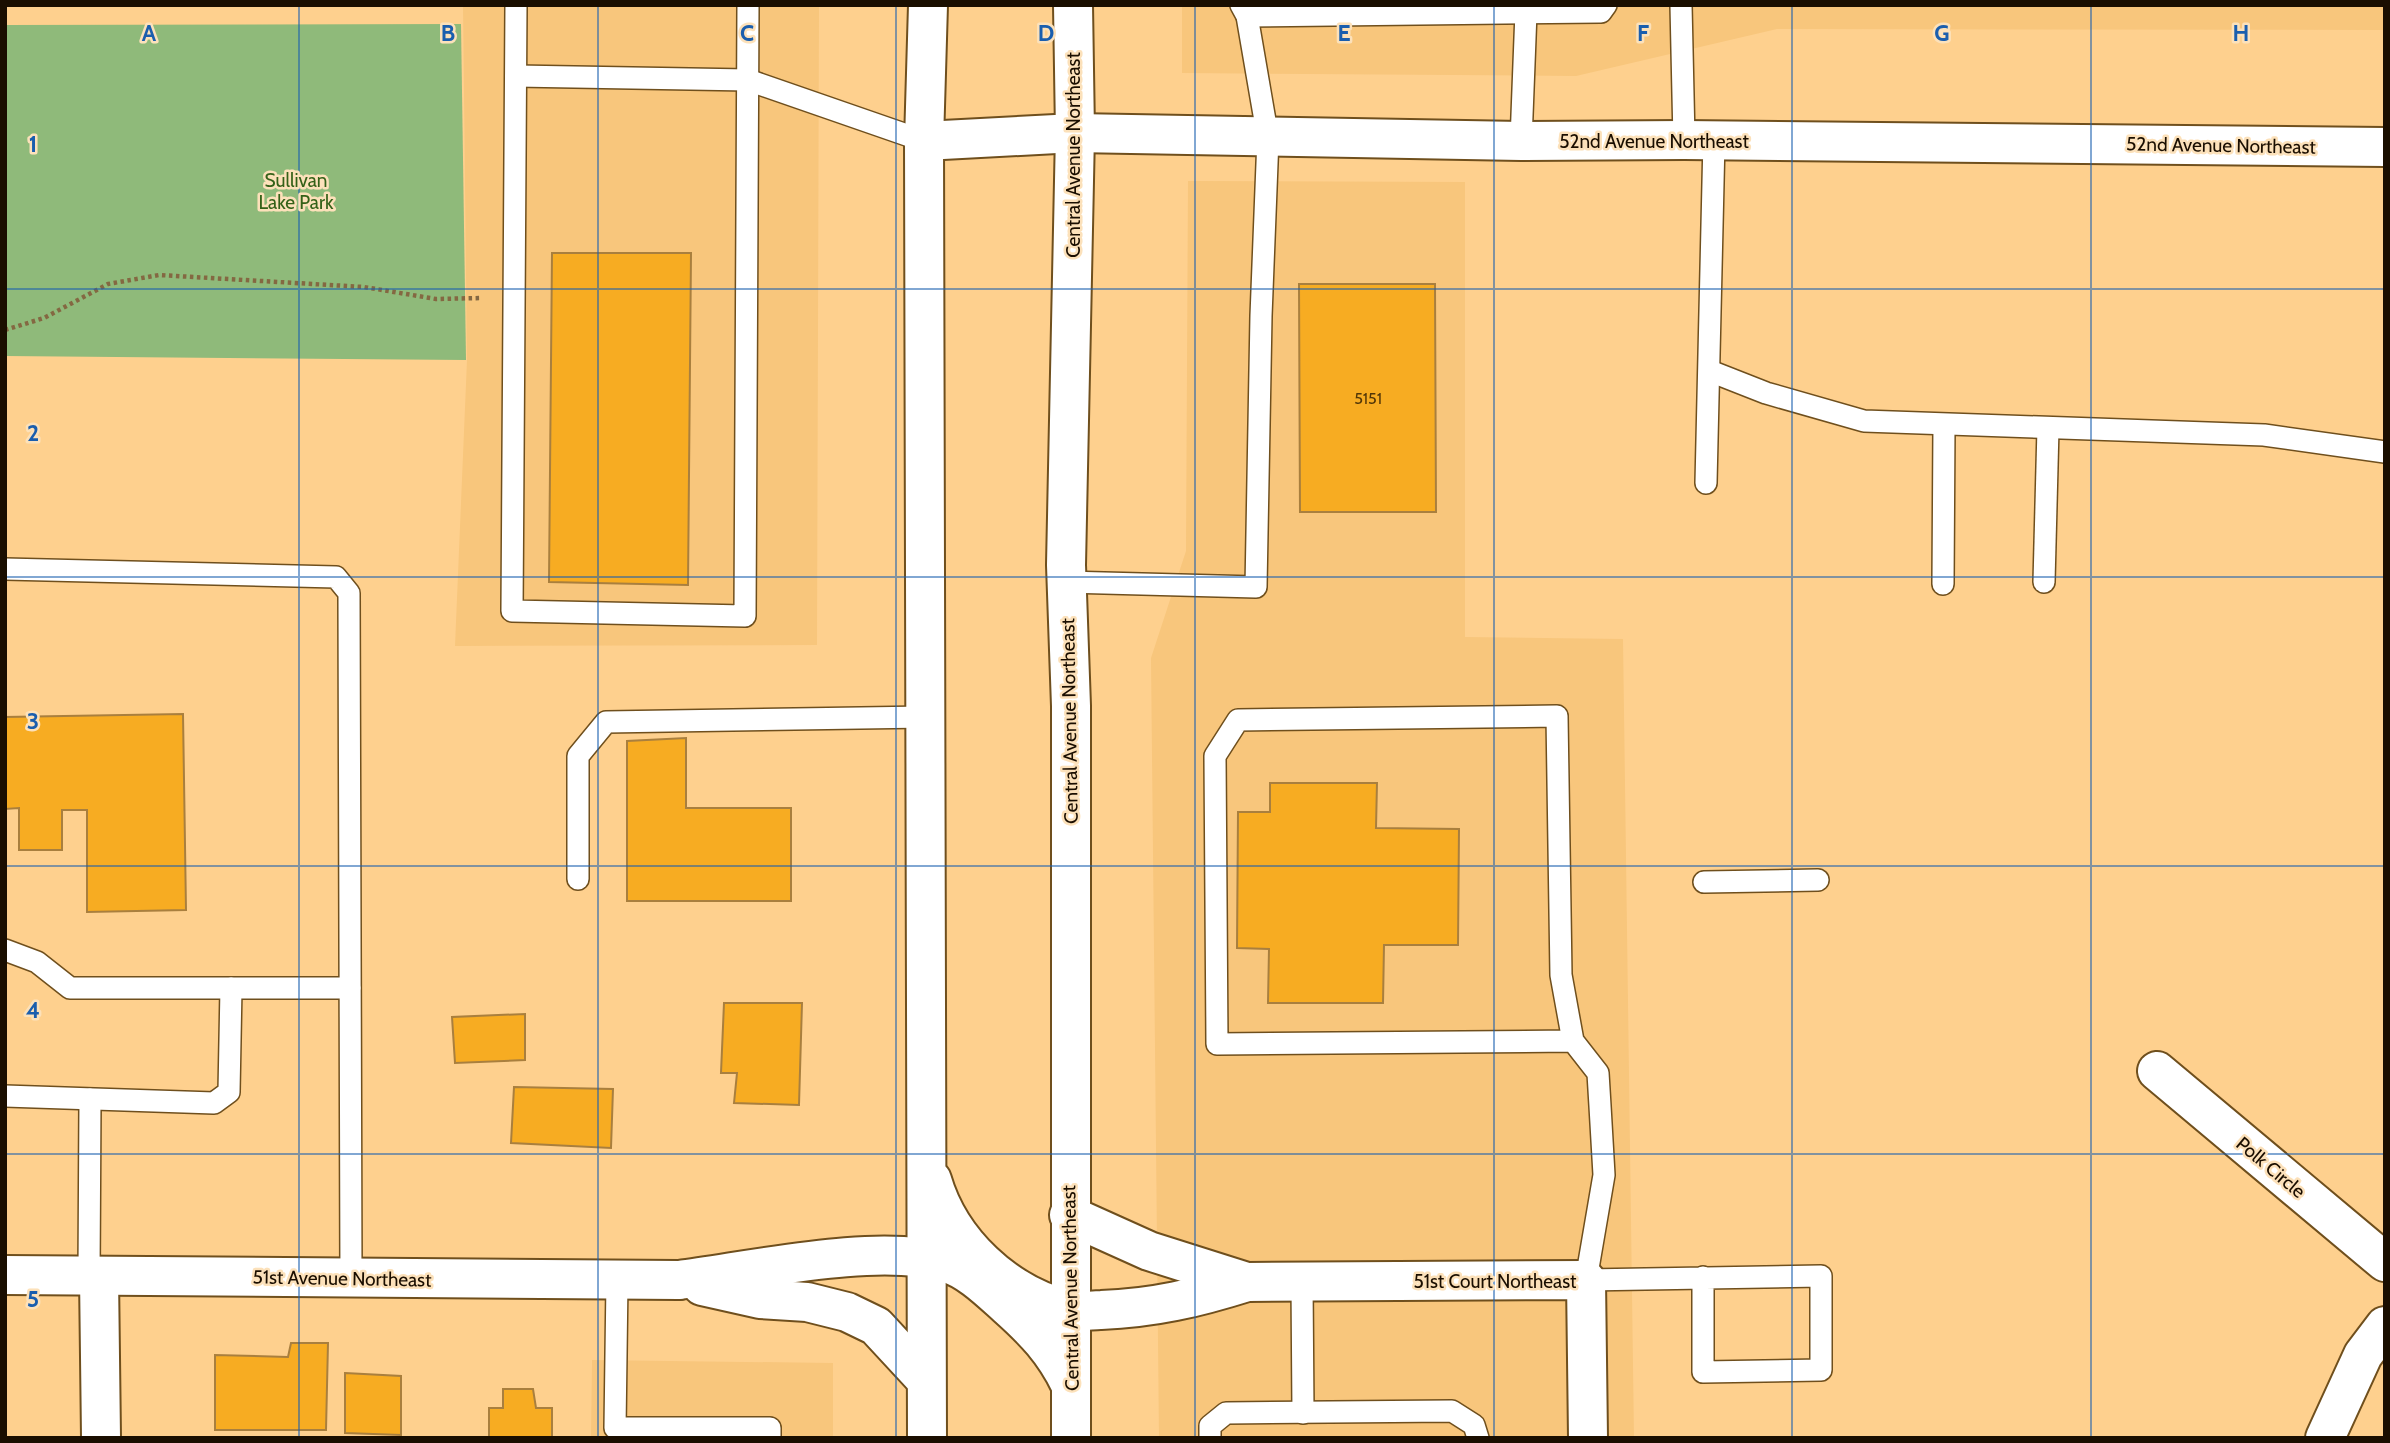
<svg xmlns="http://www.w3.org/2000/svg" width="2390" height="1443" viewBox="0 0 2390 1443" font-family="Cabin,sans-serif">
  <rect width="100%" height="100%" fill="#fed08e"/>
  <g fill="#f8c67c">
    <polygon points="463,5 819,5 817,645 455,646 467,360"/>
    <polygon points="1182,5 2385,5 2385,30 1777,29 1576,76 1182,73"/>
    <polygon points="1188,181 1465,182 1465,637 1623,639 1634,1438 1159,1438 1151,658 1186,551"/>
    <polygon points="592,1360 833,1363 833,1438 591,1438"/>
  </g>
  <polygon fill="#8fba7a" points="461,24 466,360 5,356 5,25"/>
  <g fill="#f7ac22" stroke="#a97f3e" stroke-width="2">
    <polygon points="552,253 691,253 688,585 549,582"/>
    <polygon points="1299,284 1435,284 1436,512 1300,512"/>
    <polygon points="183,714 186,910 87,912 87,810 62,810 62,850 19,850 19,808 5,809 5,717"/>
    <polygon points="686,738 686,808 791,808 791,901 627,901 627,741"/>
    <polygon points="1270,783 1377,783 1376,828 1459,829 1458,945 1384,945 1383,1003 1268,1003 1269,949 1237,948 1238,812 1270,812"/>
    <polygon points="724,1003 802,1003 799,1105 734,1103 737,1073 721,1073"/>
    <polygon points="525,1014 525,1060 455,1063 452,1017"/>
    <polygon points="514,1087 613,1089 611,1148 511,1143"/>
    <polygon points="291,1343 328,1343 326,1430 215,1430 215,1355 288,1357"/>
    <polygon points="345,1373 401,1376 401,1435 345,1433"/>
    <polygon points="503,1389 533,1389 536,1408 552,1408 552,1438 489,1438 489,1408 503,1408"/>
  </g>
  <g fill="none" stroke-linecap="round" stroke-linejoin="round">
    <defs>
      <g id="service">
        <polyline points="516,5 512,611 745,616 748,5"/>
        <polyline points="1681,5 1684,140"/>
        <polyline points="1247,16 1601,12 1606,5"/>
        <polyline points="516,76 748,80 924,141"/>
        <polyline points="1521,141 1526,12"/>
        <polyline points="1710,371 1766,393 1864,421 2264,435 2385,452"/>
        <polyline points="1706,483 1714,140"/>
        <polyline points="5,569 336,577 349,593 351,1278"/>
        <polyline points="1066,582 1256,587 1261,316 1268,138 1247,16 1241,5"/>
        <polyline points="2044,582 2048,428"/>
        <polyline points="1943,584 1944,425"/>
        <polyline points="578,879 578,756 606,722 926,717"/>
        <polyline points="1704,882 1818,880"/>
        <polyline points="5,950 37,962 70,988 350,988"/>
        <polyline points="1573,1041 1217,1044 1215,756 1238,720 1557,716 1561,975 1573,1041 1598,1073 1600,1106 1604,1175 1586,1280 1821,1276 1821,1370 1703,1372 1703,1277"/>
        <polyline points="5,1096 214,1103 229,1092 231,988"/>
        <polyline points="89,1276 90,1099"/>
        <polyline points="617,1281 615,1428 770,1428 770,1438"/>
        <polyline points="1302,1283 1303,1413"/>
        <polyline points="1210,1438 1210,1426 1226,1413 1452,1411 1474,1425 1478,1438"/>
      </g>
      <g id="minor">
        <polyline points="924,141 1075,133 1521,141 1684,140 2385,147"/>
        <polyline points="2157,1071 2385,1262"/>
        <polyline points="5,1275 679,1280"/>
        <polyline points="99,1276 101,1438"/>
        <polyline points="1247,1282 1586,1280 1588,1438"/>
        <polyline points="2325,1438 2363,1355 2385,1326"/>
      </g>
      <g id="primary">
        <path d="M932 1180C950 1242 1005 1294 1069 1310 1078 1313 1091 1310 1101 1310 1154 1308 1196 1298 1247 1282"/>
        <polyline points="1069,1215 1149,1251 1247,1282"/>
        <path d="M679 1280C750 1271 880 1242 946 1263 969 1270 989 1290 1007 1306 1034 1330 1054 1351 1070 1384"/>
        <polyline points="702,1286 760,1299 807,1302 847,1312 876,1326 926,1380"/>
        <polyline points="927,1438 924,141 928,5"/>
        <polyline points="1071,1438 1071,706 1066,565 1075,133 1073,5"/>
      </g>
    </defs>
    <use href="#service" stroke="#6f4f1d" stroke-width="24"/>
    <use href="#minor" stroke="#6f4f1d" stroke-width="42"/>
    <use href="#primary" stroke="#6f4f1d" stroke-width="42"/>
    <polyline stroke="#846842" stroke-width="4.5" stroke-dasharray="3.5 3.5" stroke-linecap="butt" points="5,330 44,318 108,284 159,275 364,287 436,299 482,298"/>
    <use href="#service" stroke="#fff" stroke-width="21"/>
    <use href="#minor" stroke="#fff" stroke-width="38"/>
    <use href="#primary" stroke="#fff" stroke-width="38"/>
  </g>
  <path fill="none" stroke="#1a5eae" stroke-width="2" stroke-opacity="0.55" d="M299 5V1438M598 5V1438M896 5V1438M1195 5V1438M1494 5V1438M1792 5V1438M2091 5V1438M5 289H2385M5 577H2385M5 866H2385M5 1154H2385"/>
  <g text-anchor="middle" stroke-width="5" stroke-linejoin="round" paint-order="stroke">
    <g font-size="16" fill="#513608">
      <text x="1368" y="404">5151</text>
    </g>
    <g font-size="19" fill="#1a0e00" stroke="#fce1ba">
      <text x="1654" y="148">52nd Avenue Northeast</text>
      <text transform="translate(2221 145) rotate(1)" y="7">52nd Avenue Northeast</text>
      <text transform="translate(1073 155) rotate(-90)" y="7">Central Avenue Northeast</text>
      <text transform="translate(1069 721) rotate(-91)" y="7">Central Avenue Northeast</text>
      <text transform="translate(2271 1167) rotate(40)" y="7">Polk Circle</text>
      <text transform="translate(342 1278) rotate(1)" y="7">51st Avenue Northeast</text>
      <text x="1495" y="1288">51st Court Northeast</text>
      <text transform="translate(1070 1288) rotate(-91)" y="7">Central Avenue Northeast</text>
    </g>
    <g font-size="19" fill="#346118" stroke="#fce1ba">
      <text x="296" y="187">Sullivan<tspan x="296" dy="22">Lake Park</tspan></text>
    </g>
  </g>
  <g font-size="23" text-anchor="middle" font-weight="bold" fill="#1a5eae" stroke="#fce1ba" stroke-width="5" stroke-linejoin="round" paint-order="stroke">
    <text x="149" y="41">A</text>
    <text x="448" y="41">B</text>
    <text x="747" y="41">C</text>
    <text x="1046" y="41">D</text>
    <text x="1344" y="41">E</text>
    <text x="1643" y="41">F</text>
    <text x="1942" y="41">G</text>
    <text x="2241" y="41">H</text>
    <text x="33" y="152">1</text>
    <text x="33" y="441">2</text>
    <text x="33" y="729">3</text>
    <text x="33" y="1018">4</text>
    <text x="33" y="1307">5</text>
  </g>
  <rect width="2390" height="1443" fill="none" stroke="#1a0e00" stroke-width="14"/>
</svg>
